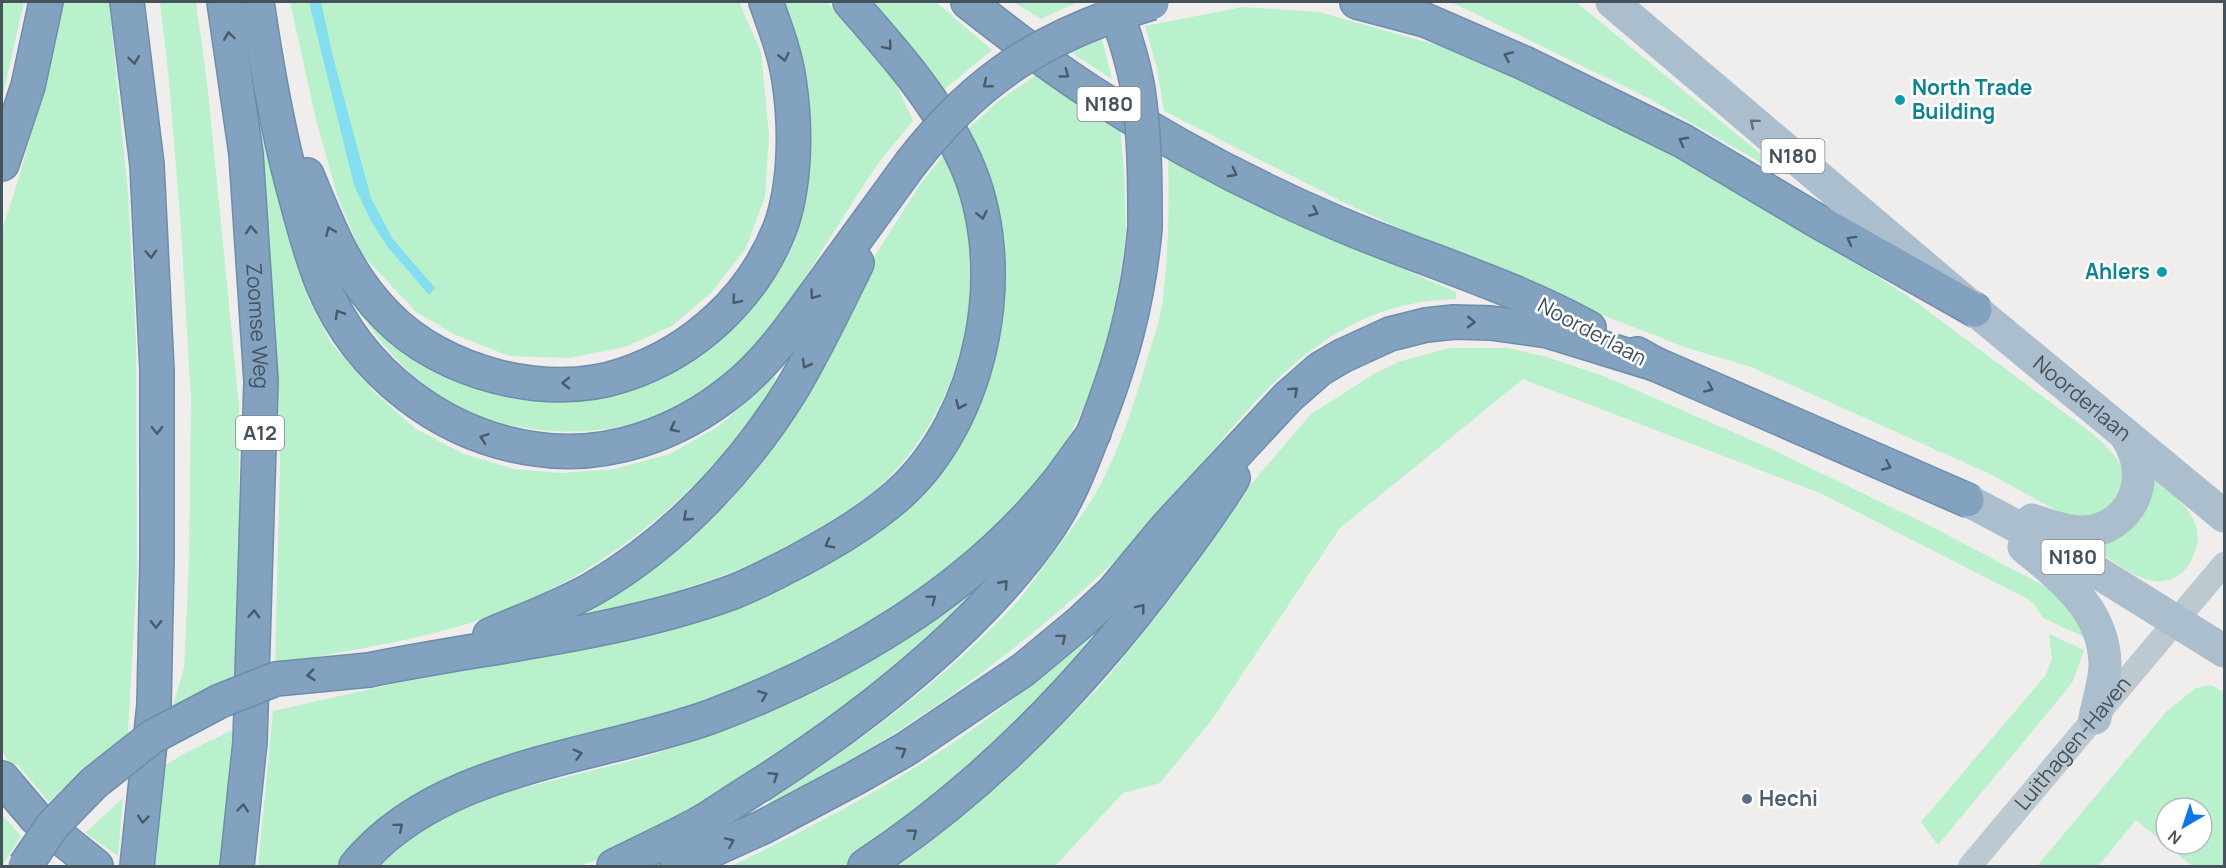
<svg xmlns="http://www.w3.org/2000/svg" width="2226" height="868" viewBox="0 0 2226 868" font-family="Manrope,sans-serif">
  <rect width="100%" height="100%" fill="#f0eded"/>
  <g fill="#b9f1cc" fill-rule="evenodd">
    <polygon points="2,2 24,2 2,99"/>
    <path d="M62 2H109L128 192 136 342 137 574 128 733 94 761 49 802 17 764 12 766 2 751V230C28 155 46 79 62 2Z"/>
    <polygon points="160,2 196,2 207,82 239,405 239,568 235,680 172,709 184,668 189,563 191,401 181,228 169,81"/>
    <polygon points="290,2 739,2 761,52 769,134 765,197 746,248 711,293 672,326 625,347 569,358 509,356 456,335 416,312 361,253 338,198 317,124"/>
    <path d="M775 2H827L895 81 913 121C901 136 887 151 876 167 845 212 818 259 787 304 775 320 764 337 751 351 688 417 609 443 520 427 440 413 386 360 348 292L485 384 679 361 793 224Z"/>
    <polygon points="863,2 936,2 992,50 940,93"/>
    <polygon points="1013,2 1078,2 1041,19"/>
    <polygon points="1451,2 1576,2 1774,165 1768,167 1648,98"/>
    <path d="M1243 7 1319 12 1447 48 1658 144 1791 221 1909 297 2093 434C2108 448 2134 470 2122 493 2117 502 2104 509 2097 516H2066L1990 474 1751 367 1684 347 1487 269 1349 205 1164 111 1157 69 1145 26Z"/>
    <polygon points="1102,39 1112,79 1072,53"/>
    <path d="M258 43 276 186 308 298 331 343 373 391 416 429 464 454 514 469 561 473 614 469 670 454 719 426 774 377 778 380C706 495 589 589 457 627 398 644 336 652 275 665L280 461 251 45Z"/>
    <polygon points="1039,73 1120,125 1124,172 1126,237 1115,308 1094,388 1057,459 1023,505 988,537 872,627 730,696 524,754 340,866 258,866 273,711 509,658 815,570 980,388 964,133 997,102"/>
    <path d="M945 153C952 173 959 193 964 214 989 329 941 452 842 516 757 573 656 599 558 622L636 573 857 284 919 186Z"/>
    <path d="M1168 155 1313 230 1456 292V299C1288 302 1220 464 1113 563 1008 660 897 740 770 804L768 801C853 748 948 677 1016 603 1030 587 1041 569 1054 552 1069 532 1086 511 1098 489 1119 450 1133 408 1145 366 1151 346 1159 325 1162 305 1169 255 1169 205 1168 155Z"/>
    <polygon points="1450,348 1508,348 1547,357 1606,377 1769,448 1932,527 2058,593 2086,638 2043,618 2033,603 2026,598 1820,493 1523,379 1340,528 1211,721 1160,783 1123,793 1055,866 898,866 930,842 1006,778 1045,742 1103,683 1175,592 1224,524 1247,489 1311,414 1374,374 1401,361"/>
    <path d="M2154 477C2183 504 2215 526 2187 567 2180 577 2166 583 2155 581 2132 578 2114 560 2094 549V544Z"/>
    <polygon points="997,565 1004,568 946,628 774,760 637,842 582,866 379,866 428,824 465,806 495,795 638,759 695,741 791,703 831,684 923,628"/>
    <path d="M1142 583 1052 697 867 855 848 866H731C822 822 918 772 999 710 1050 671 1097 628 1142 583Z"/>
    <polygon points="2049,634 2084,650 2073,681 2064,693 1938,845 1921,822 2045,676 2052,659"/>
    <path d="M2211 685 2224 692V866H2192L2136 820 2098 866H2037L2167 711 2196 688ZM2166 808H2202V844H2166Z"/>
    <polygon points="235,729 220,866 154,866 161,768 187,752"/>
    <polygon points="123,798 118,856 85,833"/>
    <polygon points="2,815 21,836 2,866"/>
  </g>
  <polygon fill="#83def0" points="309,2 321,2 333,57 371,198 392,238 435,288 429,295 387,246 372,223 354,185"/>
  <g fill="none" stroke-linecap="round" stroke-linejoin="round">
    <defs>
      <g id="highway">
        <polyline points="127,2 147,165 157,371 157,560 154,705 137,866"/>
        <path id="s3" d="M224 2 246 154 261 381 250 742 237 866"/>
        <path d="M257 2C266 64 277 126 293 187 302 220 310 253 323 285 359 372 442 436 535 449 607 460 679 434 735 388 771 359 798 318 825 281 853 242 882 203 911 163"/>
        <path d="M968 2C1010 35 1054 69 1100 98 1175 146 1255 188 1337 223 1421 259 1509 284 1589 328"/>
        <polyline points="1357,2 1425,20 1524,63 1683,141 1814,219 1975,310"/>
        <polyline points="2,164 28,86 46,2"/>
        <path d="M307 175C329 228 346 275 387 316 442 373 547 401 623 375 694 352 753 297 780 228 796 185 796 125 789 80 785 53 775 27 766 2"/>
        <polyline points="1637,354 1655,364 1967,500"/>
        <path d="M490 635C525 620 561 607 594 588 673 542 742 469 790 392 815 351 836 306 857 263"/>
        <path d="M369 670C491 645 616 635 733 592 754 584 774 573 794 563 831 543 866 523 898 495 984 418 1013 266 965 161 938 101 893 51 850 2"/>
        <polyline points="2,778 36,818 96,866"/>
        <path d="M356 866C439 765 593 759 710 717 841 668 971 592 1059 481 1071 465 1082 449 1094 433"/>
        <path d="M614 866C641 853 668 840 695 826 717 814 738 798 760 785 863 719 983 626 1051 524 1070 495 1081 465 1093 434 1121 363 1138 304 1145 228"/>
        <polyline points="677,866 763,827 857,777 906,749 1023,670 1082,621 1113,592 1167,527 1288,397 1320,369 1342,356 1390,334 1426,325 1454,322 1491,323 1548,331 1655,364"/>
        <path d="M865 866C985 787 1085 683 1170 568 1192 539 1213 510 1233 478"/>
      </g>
    </defs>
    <use href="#highway" stroke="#6d8dab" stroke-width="36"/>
    <path stroke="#bdc9d1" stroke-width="24" id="s1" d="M1970 866 2224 564"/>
    <g stroke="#abbece" stroke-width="33">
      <path id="s2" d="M1612 2 1975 310 2224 516"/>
      <polyline points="1967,500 2063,551 2224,651"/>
      <path d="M2032 520C2048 525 2064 532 2081 532 2116 532 2142 503 2138 468 2137 456 2131 444 2125 434"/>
      <path d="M2024 547C2062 578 2104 610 2105 664 2105 682 2098 701 2095 718"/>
    </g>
    <use href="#highway" stroke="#82a2c0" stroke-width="33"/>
    <defs>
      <g id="highway-bridge">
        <path d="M1112 2C1123 30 1133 60 1138 90 1145 136 1145 182 1145 228"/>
        <path d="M911 163C978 76 1047 34 1152 3"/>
        <polyline points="25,866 53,825 94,783 152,737 220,701 276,679 369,670"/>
      </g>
    </defs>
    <use href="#highway-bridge" stroke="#6d8dab" stroke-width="36" stroke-linecap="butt"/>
    <use href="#highway-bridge" stroke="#82a2c0" stroke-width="33"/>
  </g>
  <defs><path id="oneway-chevron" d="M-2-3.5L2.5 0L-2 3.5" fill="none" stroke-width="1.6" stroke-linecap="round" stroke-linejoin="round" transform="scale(1.5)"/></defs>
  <g stroke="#4b5a66">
    <use href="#oneway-chevron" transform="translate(229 36) rotate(-98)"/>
    <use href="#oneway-chevron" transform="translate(888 46) rotate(50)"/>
    <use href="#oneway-chevron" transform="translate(1508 56) rotate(-157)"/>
    <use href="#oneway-chevron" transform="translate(784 57) rotate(77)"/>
    <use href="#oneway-chevron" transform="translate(134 60) rotate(83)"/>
    <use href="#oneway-chevron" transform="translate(1065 74) rotate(36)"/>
    <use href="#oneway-chevron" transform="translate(987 84) rotate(141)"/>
    <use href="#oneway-chevron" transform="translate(1683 141) rotate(-152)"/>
    <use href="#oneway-chevron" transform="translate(1233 173) rotate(28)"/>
    <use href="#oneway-chevron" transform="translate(1314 212) rotate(25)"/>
    <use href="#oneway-chevron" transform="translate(982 215) rotate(78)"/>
    <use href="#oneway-chevron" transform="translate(251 230) rotate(-94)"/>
    <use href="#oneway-chevron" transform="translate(330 231) rotate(-113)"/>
    <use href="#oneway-chevron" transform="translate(1851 240) rotate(-151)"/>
    <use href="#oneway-chevron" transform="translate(151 254) rotate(87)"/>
    <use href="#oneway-chevron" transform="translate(814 295) rotate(126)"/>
    <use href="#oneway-chevron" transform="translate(736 300) rotate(130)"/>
    <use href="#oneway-chevron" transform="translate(339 314) rotate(-120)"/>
    <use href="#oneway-chevron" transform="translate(1471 322) rotate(1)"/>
    <use href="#oneway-chevron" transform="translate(806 364) rotate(119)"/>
    <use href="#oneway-chevron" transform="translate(566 383) rotate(179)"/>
    <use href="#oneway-chevron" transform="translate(1709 388) rotate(24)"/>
    <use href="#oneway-chevron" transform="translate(1294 391) rotate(-42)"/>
    <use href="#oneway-chevron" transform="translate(960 405) rotate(114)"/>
    <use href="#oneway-chevron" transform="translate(674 428) rotate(153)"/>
    <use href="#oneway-chevron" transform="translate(157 430) rotate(90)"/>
    <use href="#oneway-chevron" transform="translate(484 438) rotate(-161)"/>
    <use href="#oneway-chevron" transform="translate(1887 466) rotate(24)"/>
    <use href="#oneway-chevron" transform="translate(687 517) rotate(139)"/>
    <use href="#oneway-chevron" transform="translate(829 544) rotate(152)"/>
    <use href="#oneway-chevron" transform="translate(1004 584) rotate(-48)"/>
    <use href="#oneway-chevron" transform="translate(932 599) rotate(-37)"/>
    <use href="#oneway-chevron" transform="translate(1141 608) rotate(-52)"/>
    <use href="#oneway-chevron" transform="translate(254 614) rotate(-88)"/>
    <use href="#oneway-chevron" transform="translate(156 624) rotate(91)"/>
    <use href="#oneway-chevron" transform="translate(1062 638) rotate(-40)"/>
    <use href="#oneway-chevron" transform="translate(311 675) rotate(174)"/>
    <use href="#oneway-chevron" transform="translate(763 695) rotate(-22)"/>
    <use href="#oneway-chevron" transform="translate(902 751) rotate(-31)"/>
    <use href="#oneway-chevron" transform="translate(578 754) rotate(-15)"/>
    <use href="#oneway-chevron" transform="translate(774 776) rotate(-33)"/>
    <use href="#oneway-chevron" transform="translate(243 808) rotate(-84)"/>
    <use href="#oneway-chevron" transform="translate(143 819) rotate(96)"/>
    <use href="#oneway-chevron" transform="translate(399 827) rotate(-40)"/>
    <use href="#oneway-chevron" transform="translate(913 833) rotate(-37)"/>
    <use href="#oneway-chevron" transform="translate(730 842) rotate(-23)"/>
  </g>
  <use stroke="#5e6d78" href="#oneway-chevron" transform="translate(1754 123) rotate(-140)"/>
  <g fill="#0f9aa8" stroke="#fff" stroke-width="2">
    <circle cx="1900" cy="100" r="6"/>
    <circle cx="2162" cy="272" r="6"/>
  </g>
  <circle fill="#5c6f8a" stroke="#fff" stroke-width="2" cx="1747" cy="799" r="6"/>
  <g text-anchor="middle" stroke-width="5" stroke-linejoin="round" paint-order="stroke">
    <g fill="#fff" stroke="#7d868d" stroke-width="1.5">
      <rect x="1077.5" y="87" width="63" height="34" rx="4.5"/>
      <rect x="1761.5" y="139" width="63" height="34" rx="4.5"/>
      <rect x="236" y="416" width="48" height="34" rx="4.5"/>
      <rect x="2041.5" y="540" width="63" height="34" rx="4.5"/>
    </g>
    <g font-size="20" font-weight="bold" fill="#45525c">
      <text x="1109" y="111">N180</text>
      <text x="1793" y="163">N180</text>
      <text x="260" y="440">A12</text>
      <text x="2073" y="564">N180</text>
    </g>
    <g font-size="21" font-weight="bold" fill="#0d838f" stroke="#fff" text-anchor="start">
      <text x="1912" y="95">North Trade<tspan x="1912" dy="24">Building</tspan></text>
      <text x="2150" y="279" text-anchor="end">Ahlers</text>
    </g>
    <g font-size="21" fill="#45525c" stroke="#fff">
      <text dy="7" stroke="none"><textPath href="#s3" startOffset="326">Zoomse Weg</textPath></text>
      <text transform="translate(1592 332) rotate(28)" y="7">Noorderlaan</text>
      <text dy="7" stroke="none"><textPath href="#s2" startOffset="615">Noorderlaan</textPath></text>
      <text dy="7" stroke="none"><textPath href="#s1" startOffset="160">Luithagen-Haven</textPath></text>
    </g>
    <g font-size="21" font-weight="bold" fill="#4e5e75" stroke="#fff" text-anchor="start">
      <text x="1759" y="806">Hechi</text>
    </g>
  </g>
  <rect width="2226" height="868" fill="none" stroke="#45525c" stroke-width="6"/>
  <g transform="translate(2184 826) rotate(219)"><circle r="28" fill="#ffffff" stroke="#b5babe" stroke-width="1.5"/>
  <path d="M0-4.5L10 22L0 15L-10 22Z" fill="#0f76e9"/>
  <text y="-9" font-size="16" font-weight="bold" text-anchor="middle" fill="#45525c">N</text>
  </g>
</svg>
